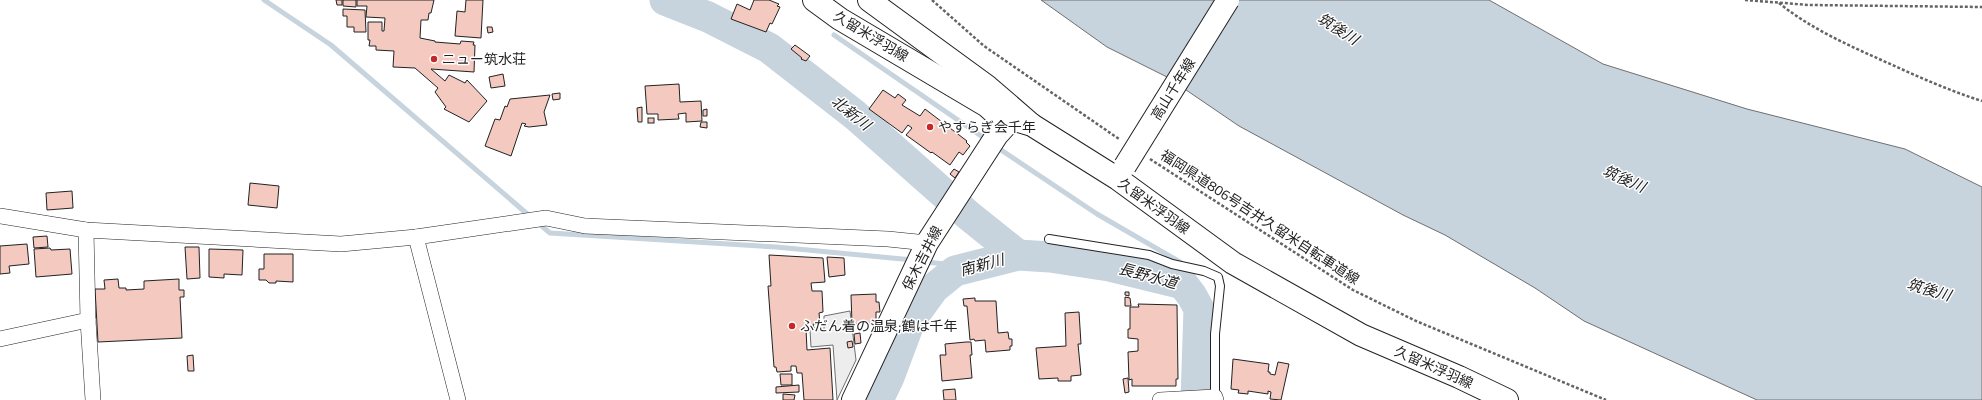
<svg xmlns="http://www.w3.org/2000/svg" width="1982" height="400" viewBox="0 0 1982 400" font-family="'Titillium Web','Noto Sans JP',sans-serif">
  <rect width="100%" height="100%" fill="#fff"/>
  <polygon fill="#ededed" stroke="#6f6f6f" points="850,311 856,360 837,400 833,345 811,347 810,330 824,330 824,316"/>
  <polygon fill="#c7d3dd" stroke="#6f6f6f" points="1041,0 1489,0 1603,64 1747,109 1905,149 1982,187 1982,400 1757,400 1584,321 1535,288 1445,235 1403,215 1239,126 1167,77 1107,47"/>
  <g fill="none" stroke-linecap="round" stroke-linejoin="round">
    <g stroke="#c7d3dd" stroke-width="5">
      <polyline points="264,0 331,45 532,218"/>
      <polyline points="834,35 987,140"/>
      <polyline points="995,146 1097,214 1180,262 1183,284"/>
      <polyline points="538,223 550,233 776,247 913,260"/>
      <polyline points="925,262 946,264 955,271"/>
    </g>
    <g stroke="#c7d3dd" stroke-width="31">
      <polyline points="665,0 708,17 769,48 855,115 968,215 1018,255"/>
      <polyline points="878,400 889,377 910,321 934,288 955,271 1018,255 1050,257 1109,266 1183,284 1192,296 1199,309 1196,400"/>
    </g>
  </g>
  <g fill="#f3c9c0" stroke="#222">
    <polygon points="336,0 342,0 342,5 337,5"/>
    <polygon points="343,0 356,0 356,7 343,6"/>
    <polygon points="357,0 434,0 431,13 429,13 428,20 421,20 420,38 435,41 435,42 460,44 461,41 474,42 473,45 475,45 474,72 431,69 445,81 449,75 465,83 467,80 487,101 469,122 444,109 446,107 435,92 438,88 415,68 393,67 394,51 376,50 376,46 369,46 370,40 368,40 368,22 382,22 382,31 384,31 385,18 366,17 367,6 357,6"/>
    <polygon points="466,0 483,0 481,38 455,36 457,11 465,12"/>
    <polygon points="754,0 769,0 779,4 777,6 780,7 772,24 770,23 766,32 731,19 737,4 750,10"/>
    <polygon points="343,9 365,10 366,32 354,32 354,27 347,27 347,16 343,16"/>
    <polygon points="487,27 492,27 493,32 488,33"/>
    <polygon points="795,45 810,56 806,61 801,59 802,58 791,49"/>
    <polygon points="503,74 505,86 491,88 489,77"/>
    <polygon points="679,84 680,102 701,101 702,121 686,122 686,113 678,114 679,119 658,120 658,114 647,114 645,86"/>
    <polygon points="883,90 895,98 898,94 906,100 902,105 920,116 925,109 967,141 966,142 970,146 963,155 959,152 950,165 932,152 931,153 906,135 912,128 908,125 902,133 869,109"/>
    <polygon points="560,93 560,99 553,100 552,94"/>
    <polygon points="550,95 544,112 547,125 529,127 524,126 526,124 522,123 511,156 485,146 495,119 500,120 505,106 507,107 510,99"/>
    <polygon points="642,107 642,122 638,122 637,108"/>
    <polygon points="707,109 707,116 703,116 703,110"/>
    <rect x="648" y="118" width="6" height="5"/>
    <polygon points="701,122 707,122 707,128 700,127"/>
    <polygon points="954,169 959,172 955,178 950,174"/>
    <polygon points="250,183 279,186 277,208 248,205"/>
    <polygon points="72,191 73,208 47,210 46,193"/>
    <polygon points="47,236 48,247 34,248 33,237"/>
    <polygon points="27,244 29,264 9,266 10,273 0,274 0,246"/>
    <polygon points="185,247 199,247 200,278 187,279"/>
    <polygon points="50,248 51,250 70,249 72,274 36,277 34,249"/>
    <polygon points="209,249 243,250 242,275 224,274 224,278 209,277"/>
    <polygon points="264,254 293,254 293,282 276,281 276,283 269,283 266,280 259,280 259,269 264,269"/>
    <polygon points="769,255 823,258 825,282 811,283 812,291 822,291 823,312 819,313 820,324 813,324 814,328 806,329 807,350 830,348 833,400 804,400 802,373 797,373 796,366 791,366 791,371 777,372 776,367 774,367 768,286 771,286"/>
    <polygon points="827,257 844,258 845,275 829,277"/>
    <polygon points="118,279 119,288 126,288 126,290 144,289 144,281 179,279 179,290 184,290 184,297 180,297 182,338 98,342 95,289 105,289 104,280"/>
    <polygon points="1125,292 1129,292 1129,296 1125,295"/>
    <polygon points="876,294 876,302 879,302 880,312 876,312 876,323 852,324 851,295"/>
    <polygon points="1125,297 1130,298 1131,306 1125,306"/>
    <polygon points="975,298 975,301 996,301 998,333 1008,332 1009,339 1012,339 1012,346 1010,346 1010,350 986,352 985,340 975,341 974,339 970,340 967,306 964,306 963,299"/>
    <polygon points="1138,304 1177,305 1178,379 1176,379 1176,386 1132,386 1132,379 1129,380 1128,352 1138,351 1138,339 1128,338 1128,329 1130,329 1130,307 1139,307"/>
    <polygon points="1079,312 1081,344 1078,344 1081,375 1071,376 1071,381 1058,381 1058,378 1039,379 1036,348 1066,346 1065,313"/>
    <polygon points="860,333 861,343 855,344 854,334"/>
    <polygon points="852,341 853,347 848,348 847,342"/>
    <polygon points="966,342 971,342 972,355 970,355 972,378 942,381 940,355 946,355 945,344"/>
    <polygon points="193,355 194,371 188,371 187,356"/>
    <polygon points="1233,359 1269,364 1268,372 1270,372 1270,374 1275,375 1278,362 1289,364 1281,400 1270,399 1271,392 1268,391 1268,394 1248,391 1248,394 1238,393 1239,390 1231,389"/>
    <polygon points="780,374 792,374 792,385 781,385"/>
    <polygon points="1128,378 1129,392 1125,393 1123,379"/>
    <polygon points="799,385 799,392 776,393 776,387"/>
    <polygon points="955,389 956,400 944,400 943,390"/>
    <polygon points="783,394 795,395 794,400 783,400"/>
  </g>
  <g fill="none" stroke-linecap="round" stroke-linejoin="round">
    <defs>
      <polyline id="lane" points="1049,239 1149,255 1172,264 1204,271 1218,277 1220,286 1215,334 1215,397"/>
      <g id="street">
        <polyline points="0,216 86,230 341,244 416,237 546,218 585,226 888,239 927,243"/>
        <polyline points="86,230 88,320 93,400"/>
        <polyline points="416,237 458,400"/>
        <polyline points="0,339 88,320"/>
        <polyline points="1160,400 1215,397 1216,400"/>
      </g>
      <g id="secondary">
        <polyline points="869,0 988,87 1032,125"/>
        <polyline points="853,400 927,243 997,135 1007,124"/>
      </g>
      <polyline id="primary" points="814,0 840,19 987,106 1007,124 1015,120 1032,125 1118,179 1233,263 1361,335 1459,377 1507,400"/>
    </defs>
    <use href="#lane" stroke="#222" stroke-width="10"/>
    <use href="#street" stroke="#222" stroke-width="16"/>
    <use href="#secondary" stroke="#222" stroke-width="24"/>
    <use href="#primary" stroke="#222" stroke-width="24"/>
    <g stroke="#646464" stroke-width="2.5" stroke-dasharray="3 2" stroke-linecap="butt">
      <polyline points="932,0 984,46 1119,139"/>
      <polyline points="1745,0 1809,5 1982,7"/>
      <path d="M1779 3C1811 29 1850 46 1888 63 1919 77 1950 91 1982 101"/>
      <polyline points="1150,159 1353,290 1416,321 1606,400"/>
    </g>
    <use href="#lane" stroke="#fff" stroke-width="8"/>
    <use href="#street" stroke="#fff" stroke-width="15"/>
    <use href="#secondary" stroke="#fff" stroke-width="22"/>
    <use href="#primary" stroke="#fff" stroke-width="22"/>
    <defs>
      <polyline id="secondary-bridge" points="1125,166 1228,0"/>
    </defs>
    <use href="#secondary-bridge" stroke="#222" stroke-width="24" stroke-linecap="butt"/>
    <use href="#secondary-bridge" stroke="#fff" stroke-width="22"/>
  </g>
  <g fill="#c62828" stroke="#fff" stroke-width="1.5">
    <circle cx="434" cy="59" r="4"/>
    <circle cx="930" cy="127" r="4"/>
    <circle cx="792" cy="326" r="4"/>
  </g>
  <g text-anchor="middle" stroke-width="3" stroke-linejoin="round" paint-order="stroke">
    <g font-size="14" fill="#222" stroke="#fff">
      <text transform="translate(871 36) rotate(31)" y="5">久留米浮羽線</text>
      <text transform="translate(1173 89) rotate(-58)" y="5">高山千年線</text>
      <text transform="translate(1154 206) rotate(36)" y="5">久留米浮羽線</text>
      <text transform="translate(1260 217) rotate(33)" y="5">福岡県道806号吉井久留米自転車道線</text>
      <text transform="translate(922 258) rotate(-63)" y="5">保木吉井線</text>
      <text transform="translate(1434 367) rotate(24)" y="5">久留米浮羽線</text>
    </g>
    <g font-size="14" fill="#222" stroke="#fff" text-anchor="start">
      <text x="442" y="64">ニュー筑水荘</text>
      <text x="938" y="132">やすらぎ会千年</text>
      <text x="800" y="331">ふだん着の温泉;鶴は千年</text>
    </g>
    <g font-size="15" font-style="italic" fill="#222" stroke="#fff">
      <text transform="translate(1338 29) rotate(32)" y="5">筑後川</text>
      <text transform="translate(851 113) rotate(39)" y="5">北新川</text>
      <text transform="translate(1624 179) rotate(24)" y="5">筑後川</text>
      <text transform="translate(982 265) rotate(-15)" y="5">南新川</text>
      <text transform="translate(1148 276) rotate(15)" y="5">長野水道</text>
      <text transform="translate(1929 290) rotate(16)" y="5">筑後川</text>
    </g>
  </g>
</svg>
